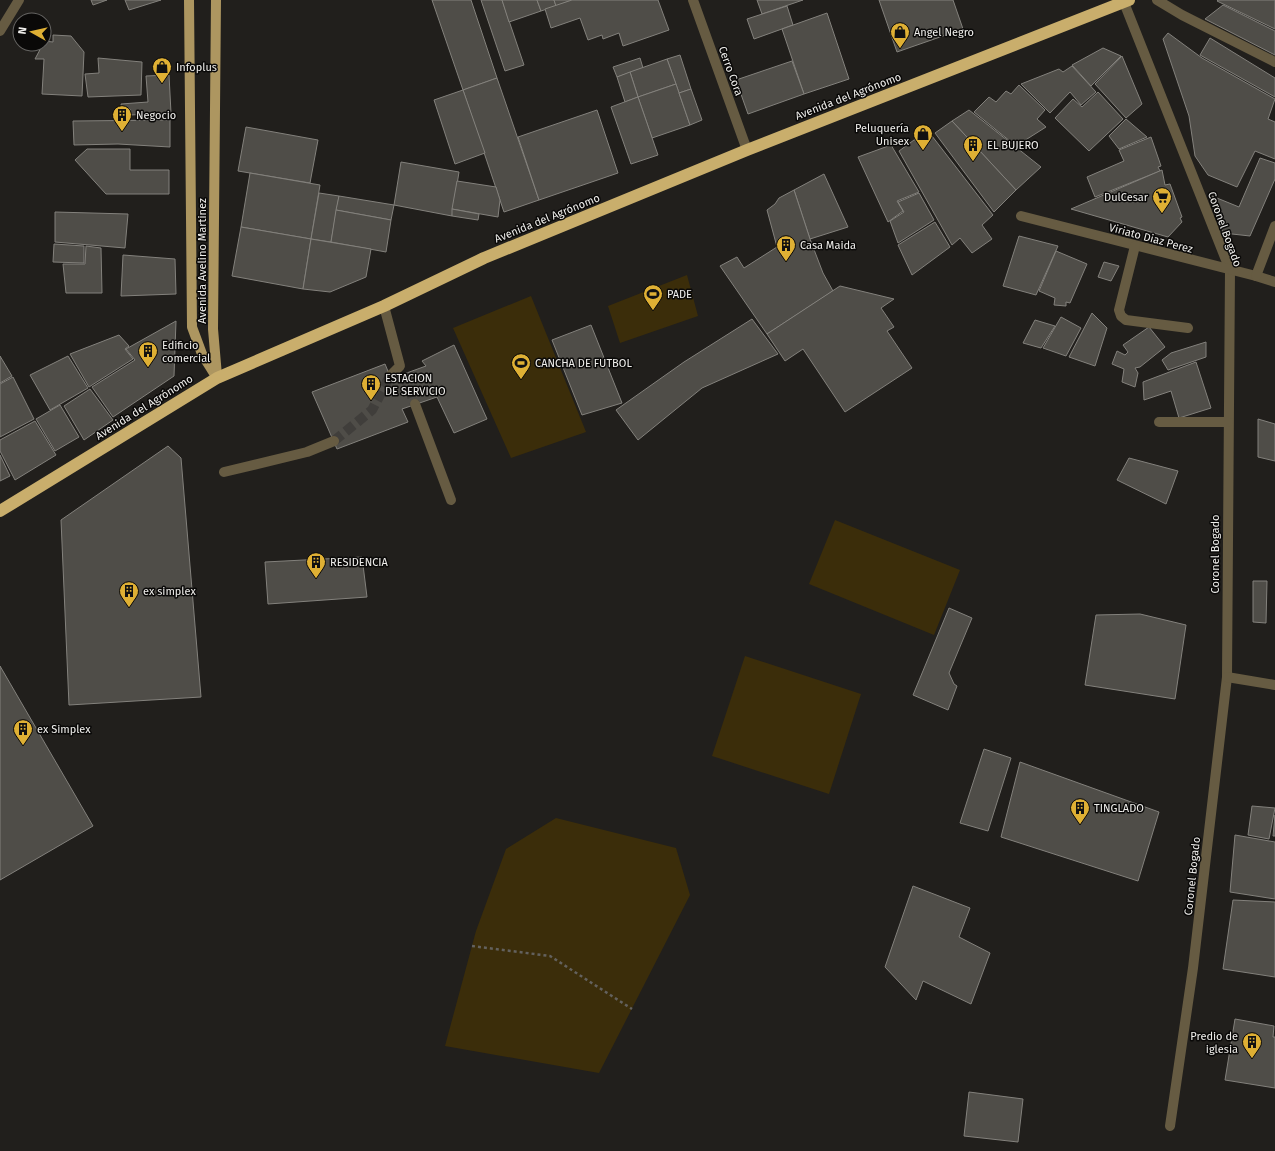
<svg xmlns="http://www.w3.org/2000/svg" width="1275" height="1151" viewBox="0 0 1275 1151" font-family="'Fira Sans',sans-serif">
  <rect width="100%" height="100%" fill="#211f1c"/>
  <g fill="#3b2d0a">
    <polygon points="687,275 698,316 620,343 608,306"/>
    <polygon points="531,296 586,432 511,458 453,328"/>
    <polygon points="835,520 960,570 934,635 809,584"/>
    <polygon points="745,656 861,694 829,794 712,756"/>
    <polygon points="556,818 676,848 690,895 599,1073 445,1046 476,931 506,849"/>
  </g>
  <g fill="#4f4d48" stroke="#83817c">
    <polygon points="91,0 107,0 93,5"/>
    <polygon points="125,0 161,0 129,10"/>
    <polygon points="432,0 471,0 497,78 463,90"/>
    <polygon points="481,0 502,0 524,65 505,71"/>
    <polygon points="502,0 537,0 541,11 509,22"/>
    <polygon points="537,0 554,0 556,6 541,11"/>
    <polygon points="554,0 572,0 556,6"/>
    <polygon points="572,0 658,0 669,30 623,46 619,33 603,39 602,35 588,40 580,18 551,28 545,9"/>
    <polygon points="757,0 803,0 762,14"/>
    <polygon points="879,0 953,0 963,29 897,52"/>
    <polygon points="1218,0 1275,0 1275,29 1217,1"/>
    <polygon points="1223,5 1275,31 1275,55 1205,19"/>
    <polygon points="787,6 793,25 754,39 747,19"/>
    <polygon points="827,13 849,79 804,94 782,29"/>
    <polygon points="1168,33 1202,58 1275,99 1268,119 1275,122 1275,159 1255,151 1237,187 1208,175 1195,156 1189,116 1163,39"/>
    <polygon points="53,35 71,36 84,52 82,96 42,94 44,59 35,59 43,44 44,44 44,41 53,42"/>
    <polygon points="1210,38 1275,78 1275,97 1200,55"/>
    <polygon points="1103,48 1121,56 1091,86 1072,65"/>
    <polygon points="680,55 691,89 679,93 667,59"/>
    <polygon points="1122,56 1142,104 1126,118 1095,84"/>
    <polygon points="98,58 142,62 141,95 88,97 85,74 99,73"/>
    <polygon points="640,58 643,68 617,77 613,67"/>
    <polygon points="667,59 676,84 638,97 630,72"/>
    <polygon points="792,61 804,94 748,114 736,80"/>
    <polygon points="1072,66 1096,92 1081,105 1070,92 1050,113 1021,84 1059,69 1063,72"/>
    <polygon points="630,72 638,97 625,102 617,77"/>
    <polygon points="169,75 171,113 130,115 130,109 122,109 121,104 148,102 146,76"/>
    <polygon points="497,78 539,200 504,212 463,90"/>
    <polygon points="676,84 690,125 652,138 638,97"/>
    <polygon points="1019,85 1045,110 1037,119 1046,127 1016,146 974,112 989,97 996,102 1006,91 1011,94"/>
    <polygon points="691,89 702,120 690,125 679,93"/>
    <polygon points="463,90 485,153 455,164 434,100"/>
    <polygon points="1098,92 1123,119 1089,151 1055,118 1073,99 1082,107"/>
    <polygon points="638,97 658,155 631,164 611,107"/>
    <polygon points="597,110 618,173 539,200 518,137"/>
    <polygon points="969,110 1041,167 1016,190 952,121"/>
    <polygon points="1126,119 1147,137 1119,149 1109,136"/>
    <polygon points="170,120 170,147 118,144 74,145 73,121"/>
    <polygon points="952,121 1016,190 994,212 935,133"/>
    <polygon points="246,127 318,140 310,183 238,171"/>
    <polygon points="932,136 993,215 982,225 992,239 972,253 960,238 952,245 899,151 914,140"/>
    <polygon points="1151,137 1161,166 1158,167 1160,171 1095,197 1087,177 1124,161 1119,150"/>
    <polygon points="891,145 919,192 897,201 903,211 888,222 858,157"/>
    <polygon points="87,149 130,149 130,170 169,170 169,194 106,194 75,160"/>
    <polygon points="1260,158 1275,163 1275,179 1250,236 1223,233 1212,196 1239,207"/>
    <polygon points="401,162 459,172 452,216 394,205"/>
    <polygon points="1162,170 1165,185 1170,184 1182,217 1180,218 1182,222 1168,237 1071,209"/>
    <polygon points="250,173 320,185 311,239 241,227"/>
    <polygon points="824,174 848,227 810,239 794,190"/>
    <polygon points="457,181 496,187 500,200 498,217 452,209"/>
    <polygon points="794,190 810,239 823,273 833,291 767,334 720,266 737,257 744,268 777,247 767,210 775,204 779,198"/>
    <polygon points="319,193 339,196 331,242 311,239"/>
    <polygon points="919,193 934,220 898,243 890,221 904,212 898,202"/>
    <polygon points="339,196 394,205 391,220 336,210"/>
    <polygon points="452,209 479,214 478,220 452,216"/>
    <polygon points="336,210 391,220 386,252 331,242"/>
    <polygon points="55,212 128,214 125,248 55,242"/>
    <polygon points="935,222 950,247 912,275 898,245"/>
    <polygon points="241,227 311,239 303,289 232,276"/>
    <polygon points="1019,236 1058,246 1036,295 1003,286"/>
    <polygon points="311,239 371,249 366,277 330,292 303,289"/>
    <polygon points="54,244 84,246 84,263 53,262"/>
    <polygon points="86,246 101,248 102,293 66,293 63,264 85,264"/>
    <polygon points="1056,251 1087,264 1070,303 1066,302 1066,306 1054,305 1055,298 1039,291"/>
    <polygon points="123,255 175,259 176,294 121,296"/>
    <polygon points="1104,262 1119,266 1111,281 1098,277"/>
    <polygon points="840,286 894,299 881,308 894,327 887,331 912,368 845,412 803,349 785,361 767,334"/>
    <polygon points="1092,313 1107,328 1095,366 1069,357"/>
    <polygon points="1061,317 1081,328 1066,356 1043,348"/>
    <polygon points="752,319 778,354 702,388 638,440 616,410 684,362"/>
    <polygon points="1035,320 1055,326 1041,348 1023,343"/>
    <polygon points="176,321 174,376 113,417 92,387 135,360 126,349"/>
    <polygon points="591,325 622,403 582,415 552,340"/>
    <polygon points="1149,327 1165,347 1140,367 1135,368 1138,373 1135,387 1122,382 1124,369 1112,364 1117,351 1125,355 1128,352 1123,345"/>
    <polygon points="119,335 129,346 125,349 133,359 89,387 70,354"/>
    <polygon points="1206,342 1206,357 1168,370 1162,360 1171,353"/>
    <polygon points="454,345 487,419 454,433 437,397 402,409 408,422 337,449 312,392 385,364 390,376 390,379 426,366 422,361"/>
    <polygon points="0,356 12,376 0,383"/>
    <polygon points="68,356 88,388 50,410 30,375"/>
    <polygon points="1196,362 1211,408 1179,418 1171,391 1144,400 1143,382"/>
    <polygon points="13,377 34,419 0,437 0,384"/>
    <polygon points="90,389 113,420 84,440 64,406"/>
    <polygon points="60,405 79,437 55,451 36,419"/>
    <polygon points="1258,419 1275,424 1275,461 1258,457"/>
    <polygon points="35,421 56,455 15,480 0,451 0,440"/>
    <polygon points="168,446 181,458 201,697 69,705 61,520"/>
    <polygon points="0,455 10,476 0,481"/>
    <polygon points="1129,458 1178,471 1166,504 1117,480"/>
    <polygon points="362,557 367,597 268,604 265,562"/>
    <polygon points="1253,581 1267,581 1266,623 1253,622"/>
    <polygon points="949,608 972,618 949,673 954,684 957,686 948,710 913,695"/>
    <polygon points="1140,614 1186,625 1175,699 1085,685 1096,615"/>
    <polygon points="0,666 93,826 0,880"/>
    <polygon points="984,749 1011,758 988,831 960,823"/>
    <polygon points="1020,762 1159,812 1138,881 1001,837"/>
    <polygon points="1252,806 1275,808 1269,839 1248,835"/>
    <polygon points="1275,815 1275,836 1273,836"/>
    <polygon points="1235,835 1275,842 1275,899 1230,892"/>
    <polygon points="913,886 970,908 959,937 990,953 971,1004 923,981 916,1000 885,967"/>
    <polygon points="1233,900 1275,902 1275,977 1223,969"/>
    <polygon points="1235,1019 1274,1026 1273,1037 1275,1037 1275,1088 1225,1080"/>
    <polygon points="969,1092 1023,1099 1018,1142 964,1136"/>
  </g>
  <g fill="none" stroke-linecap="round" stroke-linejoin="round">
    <g stroke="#403e3b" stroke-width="10" stroke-dasharray="10 5" stroke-linecap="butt">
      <polyline points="403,374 415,404"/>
      <polyline points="334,441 372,410 390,376"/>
    </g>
    <polyline stroke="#63615e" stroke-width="2.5" stroke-dasharray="3 3" stroke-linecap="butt" points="472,946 550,956 632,1009"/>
    <g stroke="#665b42" stroke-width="10">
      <polyline points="693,0 747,150"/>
      <polyline points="1123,0 1230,270 1227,677 1193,968 1170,1126"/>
      <polyline points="1157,0 1182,15 1275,62"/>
      <polyline points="0,31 19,0"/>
      <polyline points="1021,216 1256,276 1275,282"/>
      <polyline points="1135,246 1119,310 1121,316 1126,320 1188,328"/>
      <polyline points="1256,276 1275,226"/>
      <polyline points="384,306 400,366 390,376"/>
      <polyline points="415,404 451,500"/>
      <polyline points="1159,422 1228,422"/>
      <polyline points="224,472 307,452 334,441"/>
      <polyline points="1227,677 1275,685"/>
    </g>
    <g stroke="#ad9660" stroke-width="10">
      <polyline points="189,0 192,327 202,354 217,378"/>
      <polyline points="216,0 213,329 217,376"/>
    </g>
    <polyline stroke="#c9ae6c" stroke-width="12" points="0,511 217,378 384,306 484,258 747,150 1129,0"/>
  </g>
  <defs>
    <symbol id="shop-pin" viewBox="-11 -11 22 30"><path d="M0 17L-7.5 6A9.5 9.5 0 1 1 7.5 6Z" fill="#dfb034" stroke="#0a0908"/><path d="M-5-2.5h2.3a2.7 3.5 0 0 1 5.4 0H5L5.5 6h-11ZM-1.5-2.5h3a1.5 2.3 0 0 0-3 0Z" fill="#111"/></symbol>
    <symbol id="building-pin" viewBox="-11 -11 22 30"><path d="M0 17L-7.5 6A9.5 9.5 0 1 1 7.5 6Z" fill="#dfb034" stroke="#0a0908"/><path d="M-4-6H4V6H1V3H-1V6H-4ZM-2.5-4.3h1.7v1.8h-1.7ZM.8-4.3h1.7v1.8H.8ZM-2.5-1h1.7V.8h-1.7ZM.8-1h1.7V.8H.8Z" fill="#111"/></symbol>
    <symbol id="supermarket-pin" viewBox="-11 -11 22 30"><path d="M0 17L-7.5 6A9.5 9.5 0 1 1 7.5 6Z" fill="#dfb034" stroke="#0a0908"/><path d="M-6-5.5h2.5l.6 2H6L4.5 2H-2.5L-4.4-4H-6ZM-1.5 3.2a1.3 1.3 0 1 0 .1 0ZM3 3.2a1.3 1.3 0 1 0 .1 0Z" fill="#111"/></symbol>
    <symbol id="stadium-pin" viewBox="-11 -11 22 30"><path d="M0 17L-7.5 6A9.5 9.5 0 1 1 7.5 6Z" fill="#dfb034" stroke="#0a0908"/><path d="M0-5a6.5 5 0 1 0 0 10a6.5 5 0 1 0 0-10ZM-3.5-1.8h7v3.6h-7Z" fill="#111"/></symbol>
  </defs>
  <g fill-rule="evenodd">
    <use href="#shop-pin" x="889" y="21" width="22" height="30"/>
    <use href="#shop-pin" x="151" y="56" width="22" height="30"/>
    <use href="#building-pin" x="111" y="104" width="22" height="30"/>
    <use href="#shop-pin" x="912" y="123" width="22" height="30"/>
    <use href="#building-pin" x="962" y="134" width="22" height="30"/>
    <use href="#supermarket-pin" x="1151" y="186" width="22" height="30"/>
    <use href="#building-pin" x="775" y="234" width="22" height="30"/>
    <use href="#stadium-pin" x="642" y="283" width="22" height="30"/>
    <use href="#building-pin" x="137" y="340" width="22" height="30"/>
    <use href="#stadium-pin" x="510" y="352" width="22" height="30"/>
    <use href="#building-pin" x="360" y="373" width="22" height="30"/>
    <use href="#building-pin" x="305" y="551" width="22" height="30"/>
    <use href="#building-pin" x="118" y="580" width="22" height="30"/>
    <use href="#building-pin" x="12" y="718" width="22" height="30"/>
    <use href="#building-pin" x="1069" y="797" width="22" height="30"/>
    <use href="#building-pin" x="1241" y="1031" width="22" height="30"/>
  </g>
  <g text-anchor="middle" stroke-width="3" stroke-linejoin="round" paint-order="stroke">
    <g font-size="11" fill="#f0efec" stroke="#0a0908" text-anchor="start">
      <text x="914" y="36">Angel Negro</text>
      <text x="176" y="71">Infoplus</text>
      <text x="136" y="119">Negocio</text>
      <text x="909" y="132" text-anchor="end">Peluquería<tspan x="909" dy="13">Unisex</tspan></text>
      <text x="987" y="149">EL BUJERO</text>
      <text x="1148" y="201" text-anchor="end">DulCesar</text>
      <text x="800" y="249">Casa Maida</text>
      <text x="667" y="298">PADE</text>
      <text x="162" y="349">Edificio<tspan x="162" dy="13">comercial</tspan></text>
      <text x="535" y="367">CANCHA DE FUTBOL</text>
      <text x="385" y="382">ESTACION<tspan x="385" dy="13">DE SERVICIO</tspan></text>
      <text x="330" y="566">RESIDENCIA</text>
      <text x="143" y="595">ex simplex</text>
      <text x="37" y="733">ex Simplex</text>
      <text x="1094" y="812">TINGLADO</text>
      <text x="1238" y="1040" text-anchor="end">Predio de<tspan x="1238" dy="13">iglesia</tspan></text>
    </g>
    <g font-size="11" fill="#f0efec" stroke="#0a0908">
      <text transform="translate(731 71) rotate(70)" y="4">Cerro Cora</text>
      <text transform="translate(848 96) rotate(-21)" y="4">Avenida del Agrónomo</text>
      <text transform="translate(547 218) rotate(-22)" y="4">Avenida del Agrónomo</text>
      <text transform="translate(1225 229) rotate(70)" y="4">Coronel Bogado</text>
      <text transform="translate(1151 238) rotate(15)" y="4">Viriato Diaz Perez</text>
      <text transform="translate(202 261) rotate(-90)" y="4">Avenida Avelino Martinez</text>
      <text transform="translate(144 407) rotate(-32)" y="4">Avenida del Agrónomo</text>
      <text transform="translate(1215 554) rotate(-90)" y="4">Coronel Bogado</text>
      <text transform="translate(1192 876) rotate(-84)" y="4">Coronel Bogado</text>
    </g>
  </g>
  <g transform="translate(32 32) rotate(278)"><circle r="19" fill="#0a0908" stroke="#666563"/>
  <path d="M0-3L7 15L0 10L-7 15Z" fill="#dfb034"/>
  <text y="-6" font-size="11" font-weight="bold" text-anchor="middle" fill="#f0efec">N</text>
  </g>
</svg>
